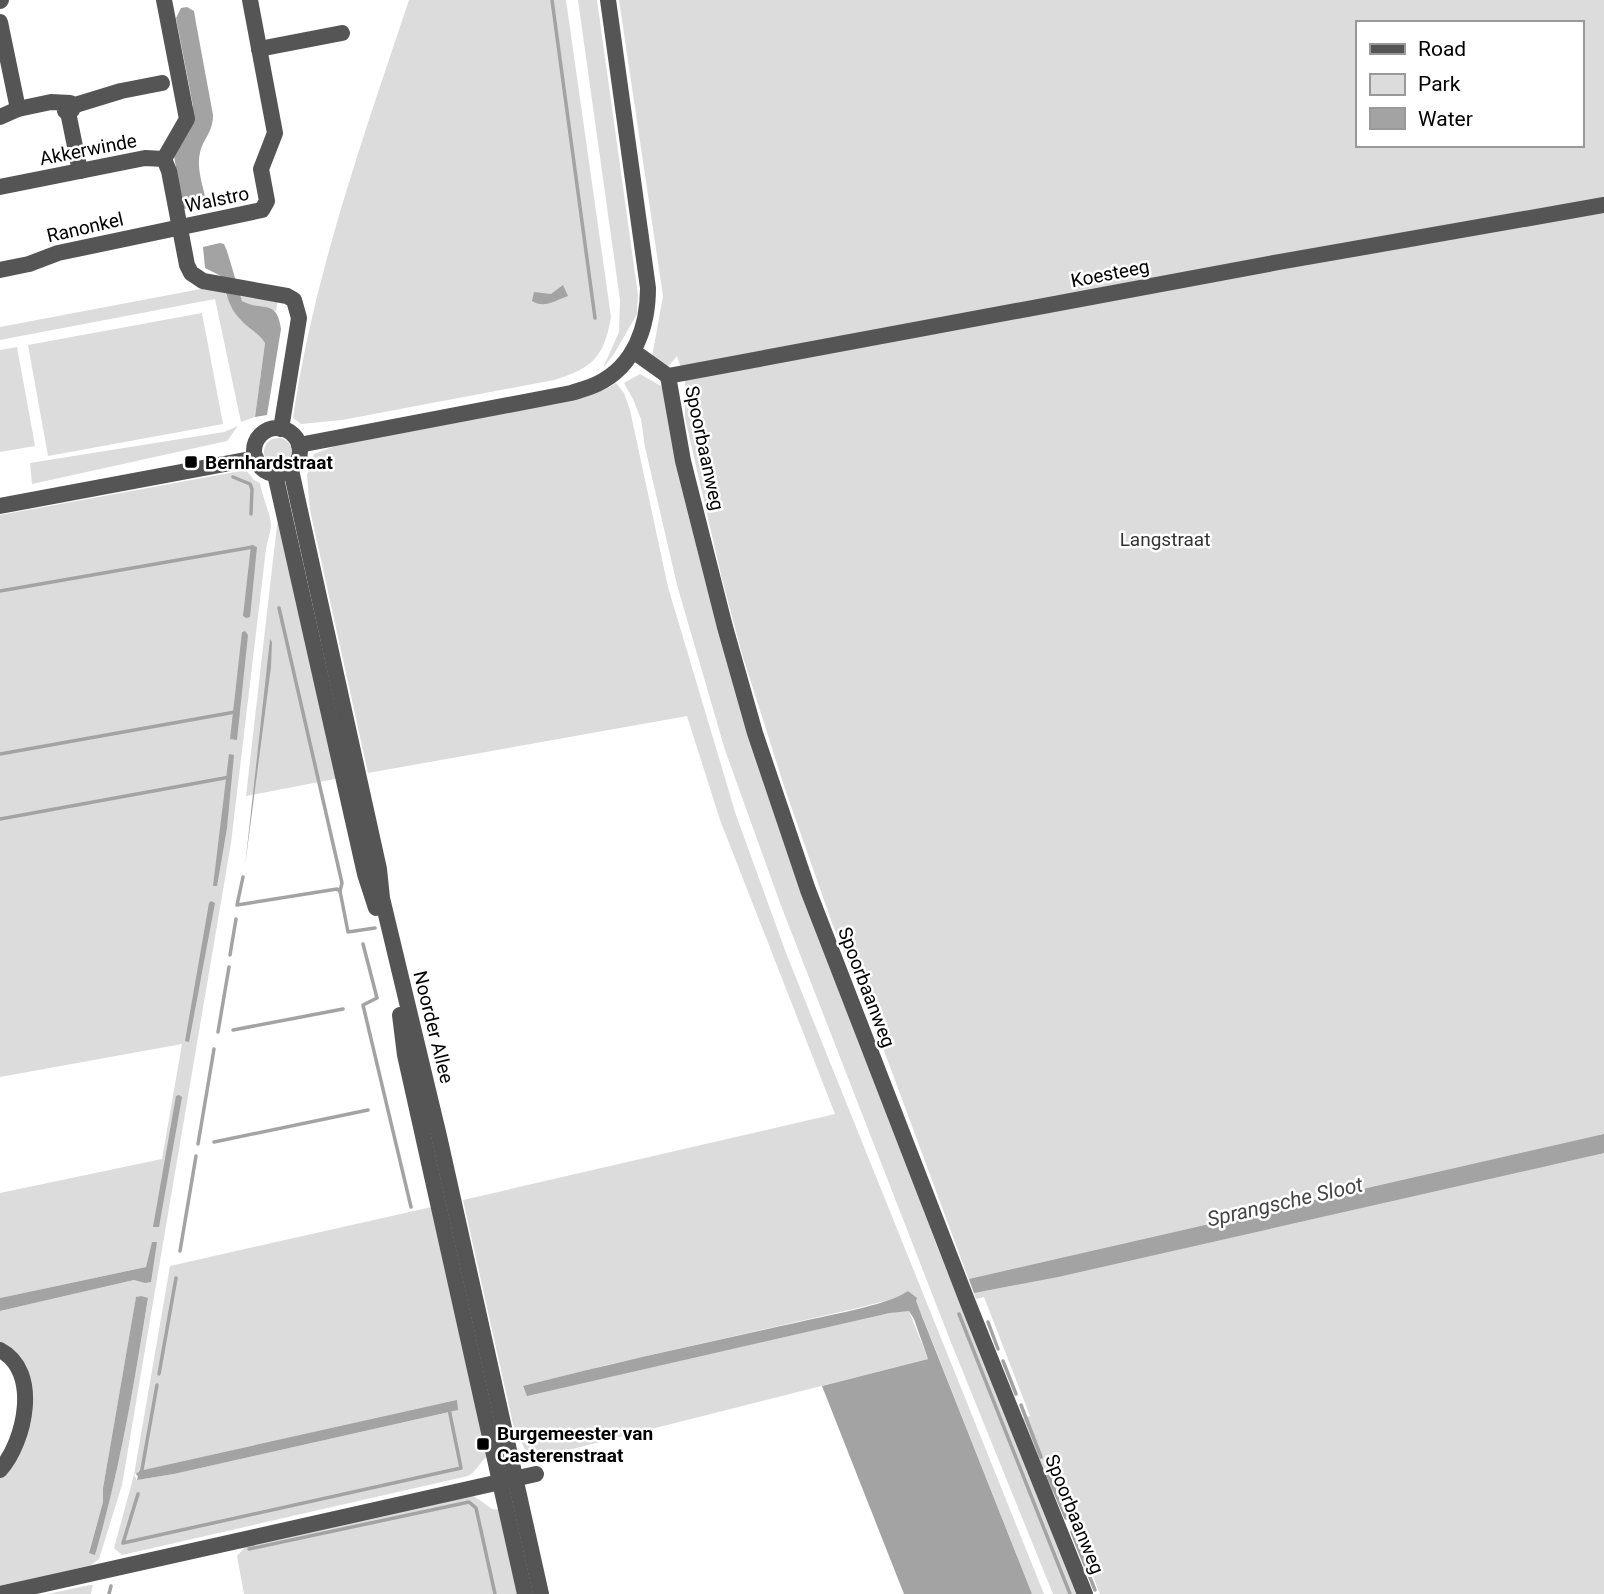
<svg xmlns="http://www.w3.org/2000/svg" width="1604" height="1594" viewBox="0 0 1604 1594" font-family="Roboto,sans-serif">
  <rect width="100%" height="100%" fill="#fff"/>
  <g fill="#dcdcdc" fill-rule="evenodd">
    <path d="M409 0H566L611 317C604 357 593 368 554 380L342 420 301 424 293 418C314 274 363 138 409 0Z"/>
    <polygon points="578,0 597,0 638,295 637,314 614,354 603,368 619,332 620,300"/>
    <path d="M619 0H1604V1594H1100L1059 1491 1049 1493 1019 1419 1030 1416 984 1297 976 1299 876 1029 832 923 785 789 742 654 722 579 685 418V381L677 356 666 369 652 357 663 296ZM1357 23H1581V145H1357Z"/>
    <path d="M206 288 225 293C231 305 238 318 248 327 255 333 260 335 265 343L255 417 241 422 215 299 0 340V327Z"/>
    <polygon points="239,296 278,300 276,311 244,303"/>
    <polygon points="202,313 223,424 48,456 28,345"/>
    <polygon points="17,347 35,446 0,452 0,350"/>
    <polygon points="640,374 668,390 688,510 875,1079 936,1244 1079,1594 1053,1594 950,1340 780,903 725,750 677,585 645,447 641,419 633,399 624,383"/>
    <polygon points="616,383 624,393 630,410 668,587 736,815 786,953 1044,1594 1032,1594 922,1315 908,1291 900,1297 858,1308 607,1365 523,1387 527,1395 903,1310 909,1311 928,1359 533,1459 526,1452 513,1424 463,1200 835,1114 720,820 687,716 368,773 310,510 307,475 314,454 335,446 583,397 606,389"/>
    <polygon points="238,426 227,441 32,484 30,463 224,432"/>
    <circle cx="278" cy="452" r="14"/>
    <path d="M246 470 254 480 260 483C262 496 272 518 271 527 270 534 267 541 266 549L231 843 122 1485 99 1559 91 1565 0 1587V1476L28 1389 0 1345V1311L134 1280 145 1283 151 1247 146 1267 0 1298V1193L162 1159 182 1044 0 1077V515ZM141 1296 148 1299C134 1385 120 1470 95 1554L89 1552 103 1502V1488L136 1298Z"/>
    <polygon points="281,517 340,778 246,796 277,525"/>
    <path d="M436 1206 490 1454C480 1461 477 1471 468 1476L122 1555 114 1548 134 1475 170 1266ZM458 1410 174 1474 137 1480 134 1475 139 1471Z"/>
    <polygon points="471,1494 492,1509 503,1510 522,1594 244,1594 237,1556 246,1546"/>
    <polygon points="93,1584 91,1594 48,1594 94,1584"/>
  </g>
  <g fill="#a3a3a3">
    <path d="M187 7 194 11 196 23 213 115C213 133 203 138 200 153 196 168 204 189 207 205L183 209 174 156 193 118V106L176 18 181 8Z"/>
    <path d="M220 243 224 244 227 251 242 301C262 312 277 298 281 329L267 415 255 417 265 343C258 332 248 329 240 319 229 308 225 292 223 277L205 268 203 247Z"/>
    <path d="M563 285 568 296C556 300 545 309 532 301L534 292 551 294Z"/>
    <polygon points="251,545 257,547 250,617 246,618 243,616"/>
    <polygon points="245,631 248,635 237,740 230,739 242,632"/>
    <polygon points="270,639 272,642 271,667 245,866"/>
    <polygon points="229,754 234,755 227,828 217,886 213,886"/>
    <polygon points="211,901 215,903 189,1042 185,1041 209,903"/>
    <polygon points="179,1095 182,1097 159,1227 153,1227 176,1096"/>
    <polygon points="1604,1134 1604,1153 1058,1277 974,1293 969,1279"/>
    <polygon points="152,1242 157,1242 151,1282 145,1283 134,1280 0,1311 0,1298 146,1267"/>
    <path d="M908 1291 917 1298 916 1301 1032 1594H904L822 1386 928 1359 914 1319 909 1311 890 1313 527 1396 523 1386C613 1363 704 1343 795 1323 822 1316 887 1306 908 1291Z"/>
    <path d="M141 1296 148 1298C134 1385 120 1470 95 1555L89 1553 103 1502V1488L136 1297Z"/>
    <polygon points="457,1400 458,1410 174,1474 137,1480 139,1471"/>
  </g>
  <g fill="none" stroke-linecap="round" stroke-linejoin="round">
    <g stroke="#a3a3a3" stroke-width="3.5">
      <polyline points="552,0 595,318"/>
      <polyline points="233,477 250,484 252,489 251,514"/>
      <polyline points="0,591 253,547"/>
      <polyline points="279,608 342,883 340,891"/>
      <polyline points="0,754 235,712"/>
      <polyline points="0,819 230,777"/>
      <polyline points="243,877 237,905 337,889 340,891 348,932 375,928"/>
      <polyline points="363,944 377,998 363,1005 411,1207"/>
      <polyline points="230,955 236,919"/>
      <polyline points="233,1030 343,1009"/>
      <polyline points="218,1032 229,967"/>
      <polyline points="214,1142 368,1110"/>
      <polyline points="198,1144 214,1049"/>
      <polyline points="180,1251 196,1156"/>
      <polyline points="959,1314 1070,1594"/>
      <polyline points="988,1322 998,1349"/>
      <polyline points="1003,1361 1016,1394"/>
      <polyline points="159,1374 176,1278"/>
      <polyline points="1021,1405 1041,1457"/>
      <polyline points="1046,1470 1066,1518"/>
      <polyline points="138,1474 141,1475 157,1385"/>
      <polyline points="138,1494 123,1543 461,1468 449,1409"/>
      <polyline points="1072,1532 1095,1590"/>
      <polyline points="249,1549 469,1502 476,1508 495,1594"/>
      <polyline points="109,1594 111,1586"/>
    </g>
    <g stroke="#555" stroke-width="16">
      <polyline points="0,1 1,0"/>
      <polyline points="0,22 18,109"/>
      <polyline points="259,49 342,33"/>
      <polyline points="72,106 121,91 162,83"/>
      <polyline points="68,112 80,171"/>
      <polyline points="0,117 18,109 51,102 70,103 72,110 65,111 65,105"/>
      <polyline points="164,159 187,119 164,0"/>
      <polyline points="0,187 145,158 164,159 169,171 187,265 191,273 203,281 287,296 294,300 299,318 281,429"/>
      <polyline points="0,270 29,264 58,253 262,210 267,201 261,169 275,133 250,0"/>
      <polyline points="633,351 668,376 1279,262 1604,205"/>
      <polyline points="668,376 683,461 725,627 755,733 808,890 968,1303 1085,1594"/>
      <circle cx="277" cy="451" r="23"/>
      <path d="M299 445 571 393C580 390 589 388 597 384 635 366 648 326 648 288L608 0"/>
      <polyline points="291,470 379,869 382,898 439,1136 541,1594"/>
      <polyline points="275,474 365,874 376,908"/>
      <polyline points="0,506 256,458"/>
      <polyline points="400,1015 405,1055 525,1594"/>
      <path d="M0 1350C41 1371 25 1442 0 1470"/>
      <polyline points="0,1594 536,1474"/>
    </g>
  </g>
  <g fill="#000" stroke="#fff" stroke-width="2.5">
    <rect x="184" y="455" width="14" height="14" rx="3.5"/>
    <rect x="476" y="1437" width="14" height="14" rx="3.5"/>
  </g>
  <g text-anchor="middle" stroke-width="5" stroke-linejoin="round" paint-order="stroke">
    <g font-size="19" fill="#000" stroke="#fff">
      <text transform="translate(88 149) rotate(-11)" y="7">Akkerwinde</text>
      <text transform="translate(217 199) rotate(-12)" y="7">Walstro</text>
      <text transform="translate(85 227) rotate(-13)" y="7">Ranonkel</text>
      <text transform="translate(1110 273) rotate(-11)" y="7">Koesteeg</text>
      <text transform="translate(705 448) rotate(78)" y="7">Spoorbaanweg</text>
      <text transform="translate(867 987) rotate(69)" y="7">Spoorbaanweg</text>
      <text transform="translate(434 1027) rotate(76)" y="7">Noorder Allee</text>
      <text transform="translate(1075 1514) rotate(68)" y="7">Spoorbaanweg</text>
    </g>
    <g font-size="19" font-weight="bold" fill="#000" stroke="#fff" text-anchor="start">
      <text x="205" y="469">Bernhardstraat</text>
      <text x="497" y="1440">Burgemeester van<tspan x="497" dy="22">Casterenstraat</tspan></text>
    </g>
    <g font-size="19" fill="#333" stroke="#fff">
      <text x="1165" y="546">Langstraat</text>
    </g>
    <g font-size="21" font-style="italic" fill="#444" stroke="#fff">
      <text transform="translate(1285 1202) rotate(-13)" y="7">Sprangsche Sloot</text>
    </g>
  </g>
  <rect x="1356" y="21" width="228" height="126" fill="#ffffff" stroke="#999999" stroke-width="2"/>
  <rect x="1370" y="44" width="35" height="10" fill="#555555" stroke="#999999" stroke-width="2"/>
  <text x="1418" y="56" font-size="21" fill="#000000">Road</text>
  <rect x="1370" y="74" width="35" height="21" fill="#dcdcdc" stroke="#999999" stroke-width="2"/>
  <text x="1418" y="91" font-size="21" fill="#000000">Park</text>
  <rect x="1370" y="108" width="35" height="21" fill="#a3a3a3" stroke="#999999" stroke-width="2"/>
  <text x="1418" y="126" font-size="21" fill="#000000">Water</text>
</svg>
